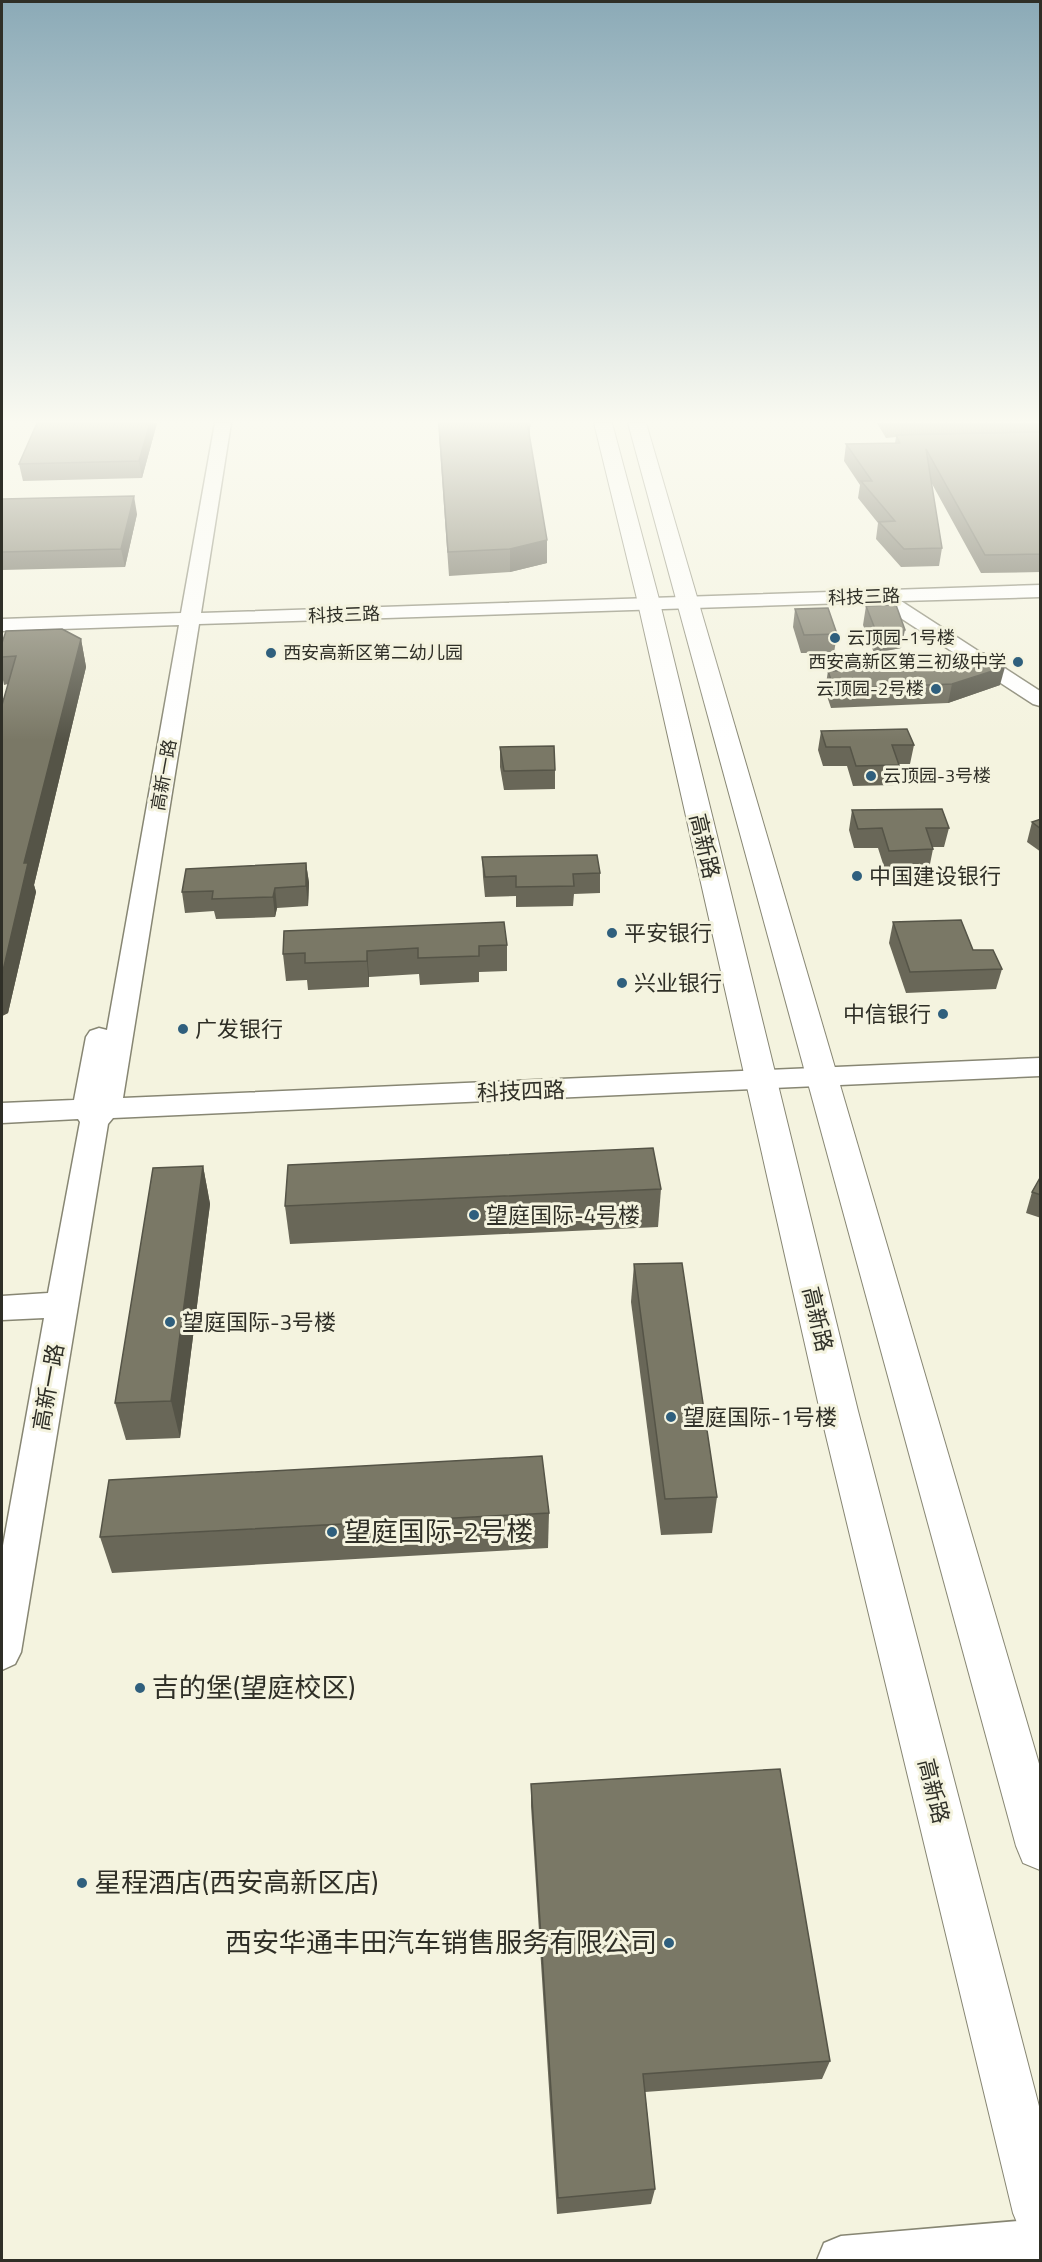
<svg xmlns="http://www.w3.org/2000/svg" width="1042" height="2262" viewBox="0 0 1042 2262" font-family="'Titillium Web','Noto Sans SC',sans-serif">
  <rect width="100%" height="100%" fill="#f4f3df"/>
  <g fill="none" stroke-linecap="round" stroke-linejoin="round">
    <defs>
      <g id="minor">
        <polygon points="215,423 231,423 201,613 1040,585 1040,597 901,601 1040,691 1040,706 1033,704 876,602 199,624 123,1098 1040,1058 1040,1076 113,1118 108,1124 21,1652 15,1664 2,1670 2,1551 44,1318 2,1320 2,1296 48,1293 80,1122 78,1119 2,1123 2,1103 74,1100 86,1037 90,1031 99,1028 107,1030 179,625 2,631 2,619 181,613"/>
        <polygon points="1040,2219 1040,2260 817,2260 824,2243 841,2236"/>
      </g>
      <g id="major">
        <polygon points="594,423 612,423 659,599 858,1411 1040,2110 1040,2240 1021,2232 1013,2213 820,1411 637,599"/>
        <polygon points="628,423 646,423 1040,1767 1040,1870 1023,1863 1016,1846"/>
      </g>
    </defs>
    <use href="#minor" stroke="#878673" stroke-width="3"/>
    <use href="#major" stroke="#878673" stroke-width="2"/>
    <use href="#minor" fill="#fff" fill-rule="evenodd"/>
    <use href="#major" fill="#fff" fill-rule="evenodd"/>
  </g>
  <g fill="#696758">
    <polygon points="37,423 157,423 142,478 23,481 19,464"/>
    <polygon points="438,423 530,423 530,442 547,563 510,572 449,576"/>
    <polygon points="877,423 1041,423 1041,572 981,573 931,482 942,548 939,566 901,567 876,539 878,523 858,498 860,485 844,461 846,444 895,443 896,437 886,438"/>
    <polygon points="2,499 137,514 125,567 2,570"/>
    <polygon points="866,606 901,648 874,653 863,625"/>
    <polygon points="795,609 837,634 834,653 801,653 793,627"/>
    <polygon points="81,639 86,667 34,885 36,892 8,1013 2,1016 2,705 8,684 4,685 2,675 2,643"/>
    <polygon points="828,671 1000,685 948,703 831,708 825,690"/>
    <polygon points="821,731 914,745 910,764 898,764 895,785 853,786 847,766 823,766 818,750"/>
    <polygon points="500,747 555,770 555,789 504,790 500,767"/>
    <polygon points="852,810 949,828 944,847 933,847 933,849 929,869 885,870 878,848 854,848 849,830"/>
    <polygon points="1041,819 1041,852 1027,842 1032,822"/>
    <polygon points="482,857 600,873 600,893 574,894 573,906 516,907 516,896 485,897 483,877"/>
    <polygon points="306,863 309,883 308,906 277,908 275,917 216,919 214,911 185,913 182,892"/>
    <polygon points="893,922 973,950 1002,969 996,989 906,993 889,943"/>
    <polygon points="284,931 507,945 507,971 479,972 479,982 420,985 419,974 369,977 369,987 308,990 307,980 286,981 283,954"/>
    <polygon points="203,1166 210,1204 180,1438 126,1440 115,1403"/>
    <polygon points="1041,1176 1041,1218 1026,1213 1032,1192"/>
    <polygon points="661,1189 658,1227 290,1244 285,1206"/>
    <polygon points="634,1264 717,1497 712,1533 661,1535 631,1302"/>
    <polygon points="549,1513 548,1548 112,1573 100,1537"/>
    <polygon points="531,1784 830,2061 822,2079 645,2092 655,2189 651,2204 557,2214 531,1806"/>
  </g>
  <g fill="#555447">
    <polygon points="150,423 157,423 142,478 139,461"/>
    <polygon points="530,426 530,448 528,427"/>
    <polygon points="134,496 137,514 125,567 121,549"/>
    <polygon points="547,540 547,563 510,572 510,549"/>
    <polygon points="905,630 901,648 874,653 877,634"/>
    <polygon points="81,639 86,667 34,885 36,892 8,1013 2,1016 2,975 24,863"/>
    <polygon points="1005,667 1000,685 948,703 952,684"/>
    <polygon points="306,863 309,883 308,906 306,886"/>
    <polygon points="275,888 277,908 275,917 273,897"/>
    <polygon points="367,951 369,977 369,987 367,961"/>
    <polygon points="203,1166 210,1204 180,1438 171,1401"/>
  </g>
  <g fill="#7a7866" stroke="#555447" stroke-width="1.5">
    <polygon points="37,423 150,423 139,461 19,464"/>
    <polygon points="439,423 530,423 530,426 528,427 547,540 510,549 448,552"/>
    <polygon points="1041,432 1041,554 985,555 926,449 942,548 904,549 879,522 895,521 861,481 872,481 846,444 900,443 896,435"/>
    <polygon points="134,496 121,549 2,552 2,499"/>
    <polygon points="896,605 905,630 877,634 866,606"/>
    <polygon points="828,608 837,634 804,635 795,609"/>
    <polygon points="62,629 81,639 24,863 28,863 2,975 2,705 16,656 2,657 2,643 6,631"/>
    <polygon points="984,653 1005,667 952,684 834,689 828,671 940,668"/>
    <polygon points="907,729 914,745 892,745 899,765 856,766 850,747 826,747 821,731"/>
    <polygon points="554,746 555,770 504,771 500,747"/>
    <polygon points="942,809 949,828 926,828 933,849 889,851 882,828 858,829 852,810"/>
    <polygon points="1041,819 1041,829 1032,822"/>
    <polygon points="597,855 600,873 573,874 574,886 516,887 516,876 485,877 482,857"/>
    <polygon points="306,863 306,886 275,888 273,897 212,899 213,891 182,892 186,869"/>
    <polygon points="961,920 973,950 993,950 1002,969 910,972 893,922"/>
    <polygon points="504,922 507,945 479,946 479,956 418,958 418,948 367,951 367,961 305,963 305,953 283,954 284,931"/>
    <polygon points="653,1148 661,1189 285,1206 288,1165"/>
    <polygon points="203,1166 171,1401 115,1403 153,1168"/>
    <polygon points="1041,1176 1041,1195 1032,1192"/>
    <polygon points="682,1263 717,1497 665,1499 634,1264"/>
    <polygon points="542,1456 549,1513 100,1537 109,1480"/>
    <polygon points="780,1769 830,2061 643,2074 655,2189 558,2198 531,1784"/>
  </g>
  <linearGradient id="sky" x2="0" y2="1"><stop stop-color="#8baab7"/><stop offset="0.57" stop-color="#fafaf1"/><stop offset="1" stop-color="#fafaf1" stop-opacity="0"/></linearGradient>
  <rect width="1042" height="740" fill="url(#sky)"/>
  <g fill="#2f5f7d" stroke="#f4f3df" stroke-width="2">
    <circle cx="835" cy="638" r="6"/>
    <circle cx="271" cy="653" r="6"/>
    <circle cx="1018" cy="662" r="6"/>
    <circle cx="936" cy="689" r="6"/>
    <circle cx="871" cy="776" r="6"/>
    <circle cx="857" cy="876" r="6"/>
    <circle cx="612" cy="933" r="6"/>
    <circle cx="622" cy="983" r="6"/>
    <circle cx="943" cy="1014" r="6"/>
    <circle cx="183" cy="1029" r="6"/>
    <circle cx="474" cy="1215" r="6"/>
    <circle cx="170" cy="1322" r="6"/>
    <circle cx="671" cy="1417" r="6"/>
    <circle cx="332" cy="1532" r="6"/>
    <circle cx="140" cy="1688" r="6"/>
    <circle cx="82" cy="1883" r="6"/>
    <circle cx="669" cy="1943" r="6"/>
  </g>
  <g text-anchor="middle" stroke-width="6" stroke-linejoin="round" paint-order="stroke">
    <g font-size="18" fill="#2f2f27" stroke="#f4f3df">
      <text transform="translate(864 597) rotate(-2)" y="6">科技三路</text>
      <text transform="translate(344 615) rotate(-2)" y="6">科技三路</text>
      <text transform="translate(164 775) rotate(-80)" y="6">高新一路</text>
    </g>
    <g font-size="18" fill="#2f2f27" stroke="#f4f3df" text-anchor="start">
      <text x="847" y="644">云顶园-1号楼</text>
      <text x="283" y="659">西安高新区第二幼儿园</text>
      <text x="1006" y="668" text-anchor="end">西安高新区第三初级中学</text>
      <text x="924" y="695" text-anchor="end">云顶园-2号楼</text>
      <text x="883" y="782">云顶园-3号楼</text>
    </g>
    <g font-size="22" fill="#2f2f27" stroke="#f4f3df">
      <text transform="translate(705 846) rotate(77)" y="8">高新路</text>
      <text transform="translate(521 1091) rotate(-2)" y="8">科技四路</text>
      <text transform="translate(818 1319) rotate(77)" y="8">高新路</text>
      <text transform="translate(48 1387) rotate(-80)" y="8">高新一路</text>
      <text transform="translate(934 1791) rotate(76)" y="8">高新路</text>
    </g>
    <g font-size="22" fill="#2f2f27" stroke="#f4f3df" text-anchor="start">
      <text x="869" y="884">中国建设银行</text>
      <text x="624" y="941">平安银行</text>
      <text x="634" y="991">兴业银行</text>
      <text x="931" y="1022" text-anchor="end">中信银行</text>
      <text x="195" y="1037">广发银行</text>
      <text x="486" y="1223">望庭国际-4号楼</text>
      <text x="182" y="1330">望庭国际-3号楼</text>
      <text x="683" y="1425">望庭国际-1号楼</text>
    </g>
    <g font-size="27" fill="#2f2f27" stroke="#f4f3df" text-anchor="start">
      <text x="344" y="1541">望庭国际-2号楼</text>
      <text x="152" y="1697">吉的堡(望庭校区)</text>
      <text x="94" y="1892">星程酒店(西安高新区店)</text>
      <text x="657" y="1952" text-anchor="end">西安华通丰田汽车销售服务有限公司</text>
    </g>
  </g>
  <rect width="1042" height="2262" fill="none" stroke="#2f2f27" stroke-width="6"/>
</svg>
